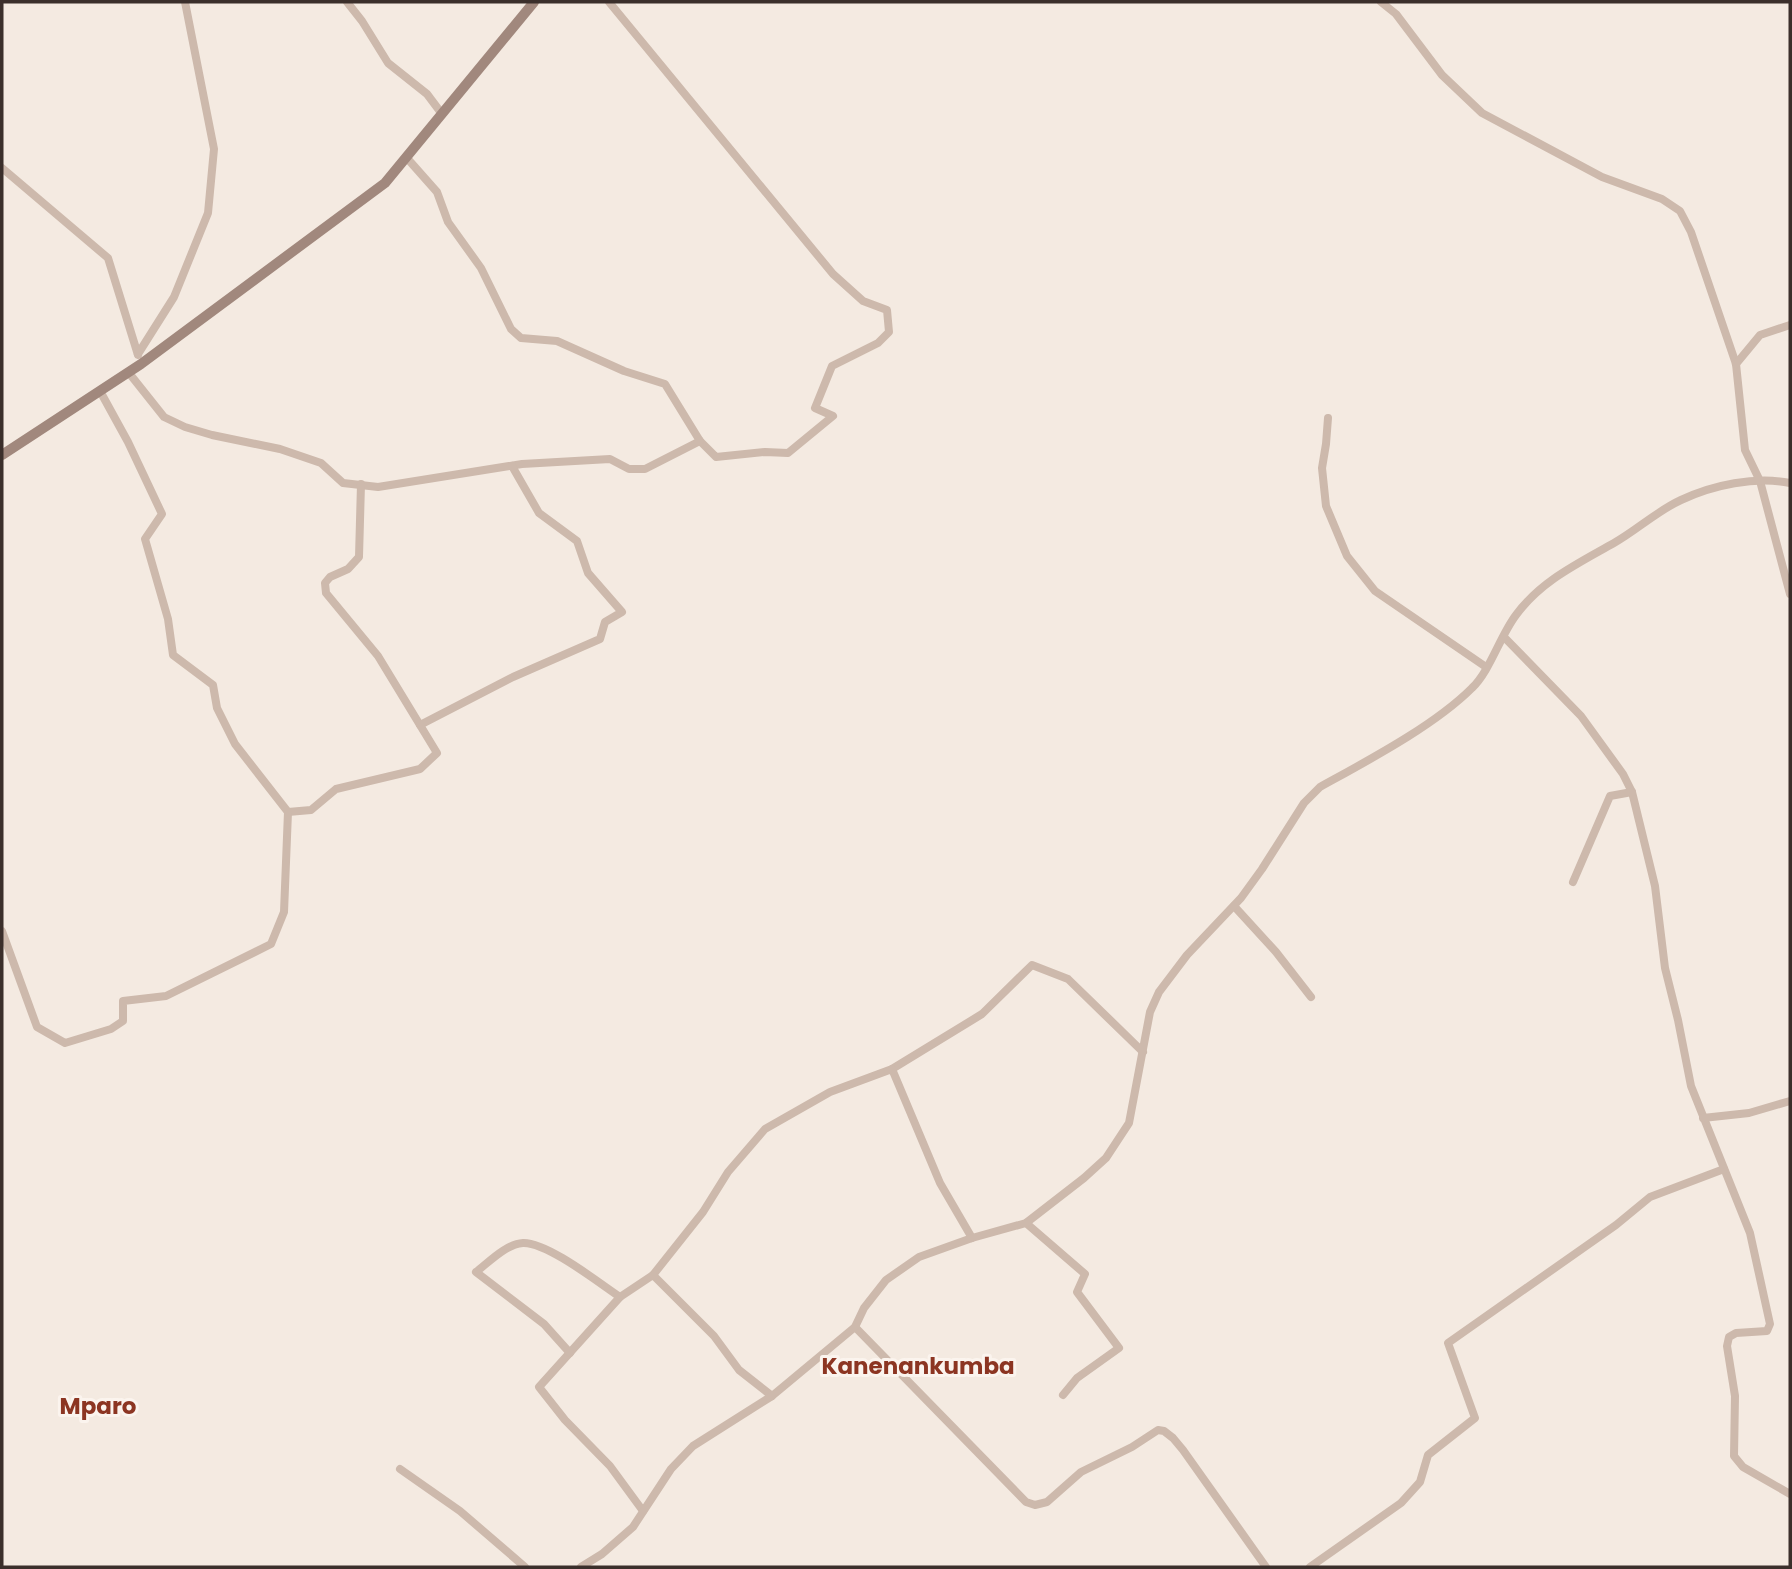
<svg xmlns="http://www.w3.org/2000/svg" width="1792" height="1569" viewBox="0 0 1792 1569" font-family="Poppins,sans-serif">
  <rect width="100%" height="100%" fill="#f4eae1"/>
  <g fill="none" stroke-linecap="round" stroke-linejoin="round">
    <g stroke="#cdb9ac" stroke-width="8">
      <polyline points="347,2 362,21 388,63 427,94 442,114"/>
      <polyline points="1381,2 1396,14 1442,75 1482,113 1602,177 1662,199 1680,211 1691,232 1736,364 1745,450 1760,481 1790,594"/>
      <polyline points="406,157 437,192 448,222 481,268 511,329 521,338 557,341 624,371 665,384 700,441 716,457 765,452 788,453 833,416 815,408 832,366 878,343 889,332 887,310 863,301 833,274 609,2"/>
      <polyline points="2,168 108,258 138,355"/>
      <polyline points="138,354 174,297 208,213 214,149 185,2"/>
      <polyline points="1736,364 1760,335 1790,325"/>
      <polyline points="129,373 164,417 185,427 212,435 280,449 321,463 343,483 378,487 522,464 610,459 629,469 645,469 700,441"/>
      <polyline points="1328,418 1326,444 1322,468 1326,506 1347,556 1375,591 1486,667"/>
      <polyline points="1504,637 1581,716 1623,774 1632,792 1655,886 1665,968 1678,1020 1691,1086 1750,1233 1770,1324 1767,1331 1736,1333 1729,1337 1727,1346 1735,1396 1734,1456 1743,1467 1790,1494"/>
      <polyline points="420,725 513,677 600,639 605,622 622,612 588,573 577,541 539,513 512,466"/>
      <polyline points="288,812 311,810 336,789 420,769 437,753 378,656 326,593 325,583 330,577 348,569 359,557 361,484"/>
      <polyline points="1573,882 1610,796 1632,792"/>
      <polyline points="1234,906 1276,952 1311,997"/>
      <polyline points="2,931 37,1027 65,1043 111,1029 123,1021 123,1001 166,996 271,944 284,912 288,812 235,744 217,708 213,685 173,655 168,619 145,539 162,514 128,442 100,391"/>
      <polyline points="892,1069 982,1014 1032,965 1068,979 1143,1052"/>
      <polyline points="1703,1118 1749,1113 1790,1101"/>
      <polyline points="1026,1223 1085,1274 1077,1292 1119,1348 1077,1378 1063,1395"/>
      <polyline points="653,1275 703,1212 728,1172 765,1129 830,1092 892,1069 940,1183 972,1238"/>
      <polyline points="620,1297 539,1387 565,1420 610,1466 643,1511"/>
      <polyline points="855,1327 1026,1502 1035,1505 1047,1502 1081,1472 1132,1447 1158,1430 1164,1431 1173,1438 1183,1450 1266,1567"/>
      <path d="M570 1353 544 1324 476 1272C489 1262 506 1244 523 1243 547 1242 599 1283 620 1297L653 1275 714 1336 739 1370 772 1396"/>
      <polyline points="400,1469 460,1511 525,1567"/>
      <path d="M581 1567 602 1554 633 1527 671 1469 693 1446 772 1396 855 1327 864 1308 886 1280 919 1257 972 1238 1026 1223 1084 1178 1106 1158 1129 1123 1150 1012 1159 992 1187 955 1241 898 1262 869 1304 803 1320 787C1367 761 1434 726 1472 688 1490 671 1500 636 1516 615 1541 581 1577 564 1614 543 1637 530 1657 511 1681 500 1713 485 1755 476 1790 483"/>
      <polyline points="1310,1567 1401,1503 1420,1482 1428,1455 1475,1418 1448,1343 1616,1225 1650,1197 1724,1169"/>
    </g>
    <polyline stroke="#a1887d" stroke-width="10" points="2,455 141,364 385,183 534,2"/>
  </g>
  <g text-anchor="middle" stroke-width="6" stroke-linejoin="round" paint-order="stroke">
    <g font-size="23" font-weight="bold" fill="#8c3522" stroke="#fbf4ee">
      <text x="918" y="1374">Kanenankumba</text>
      <text x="98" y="1414">Mparo</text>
    </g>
  </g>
  <rect width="1792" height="1569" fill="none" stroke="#3b2f2b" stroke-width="7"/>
</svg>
